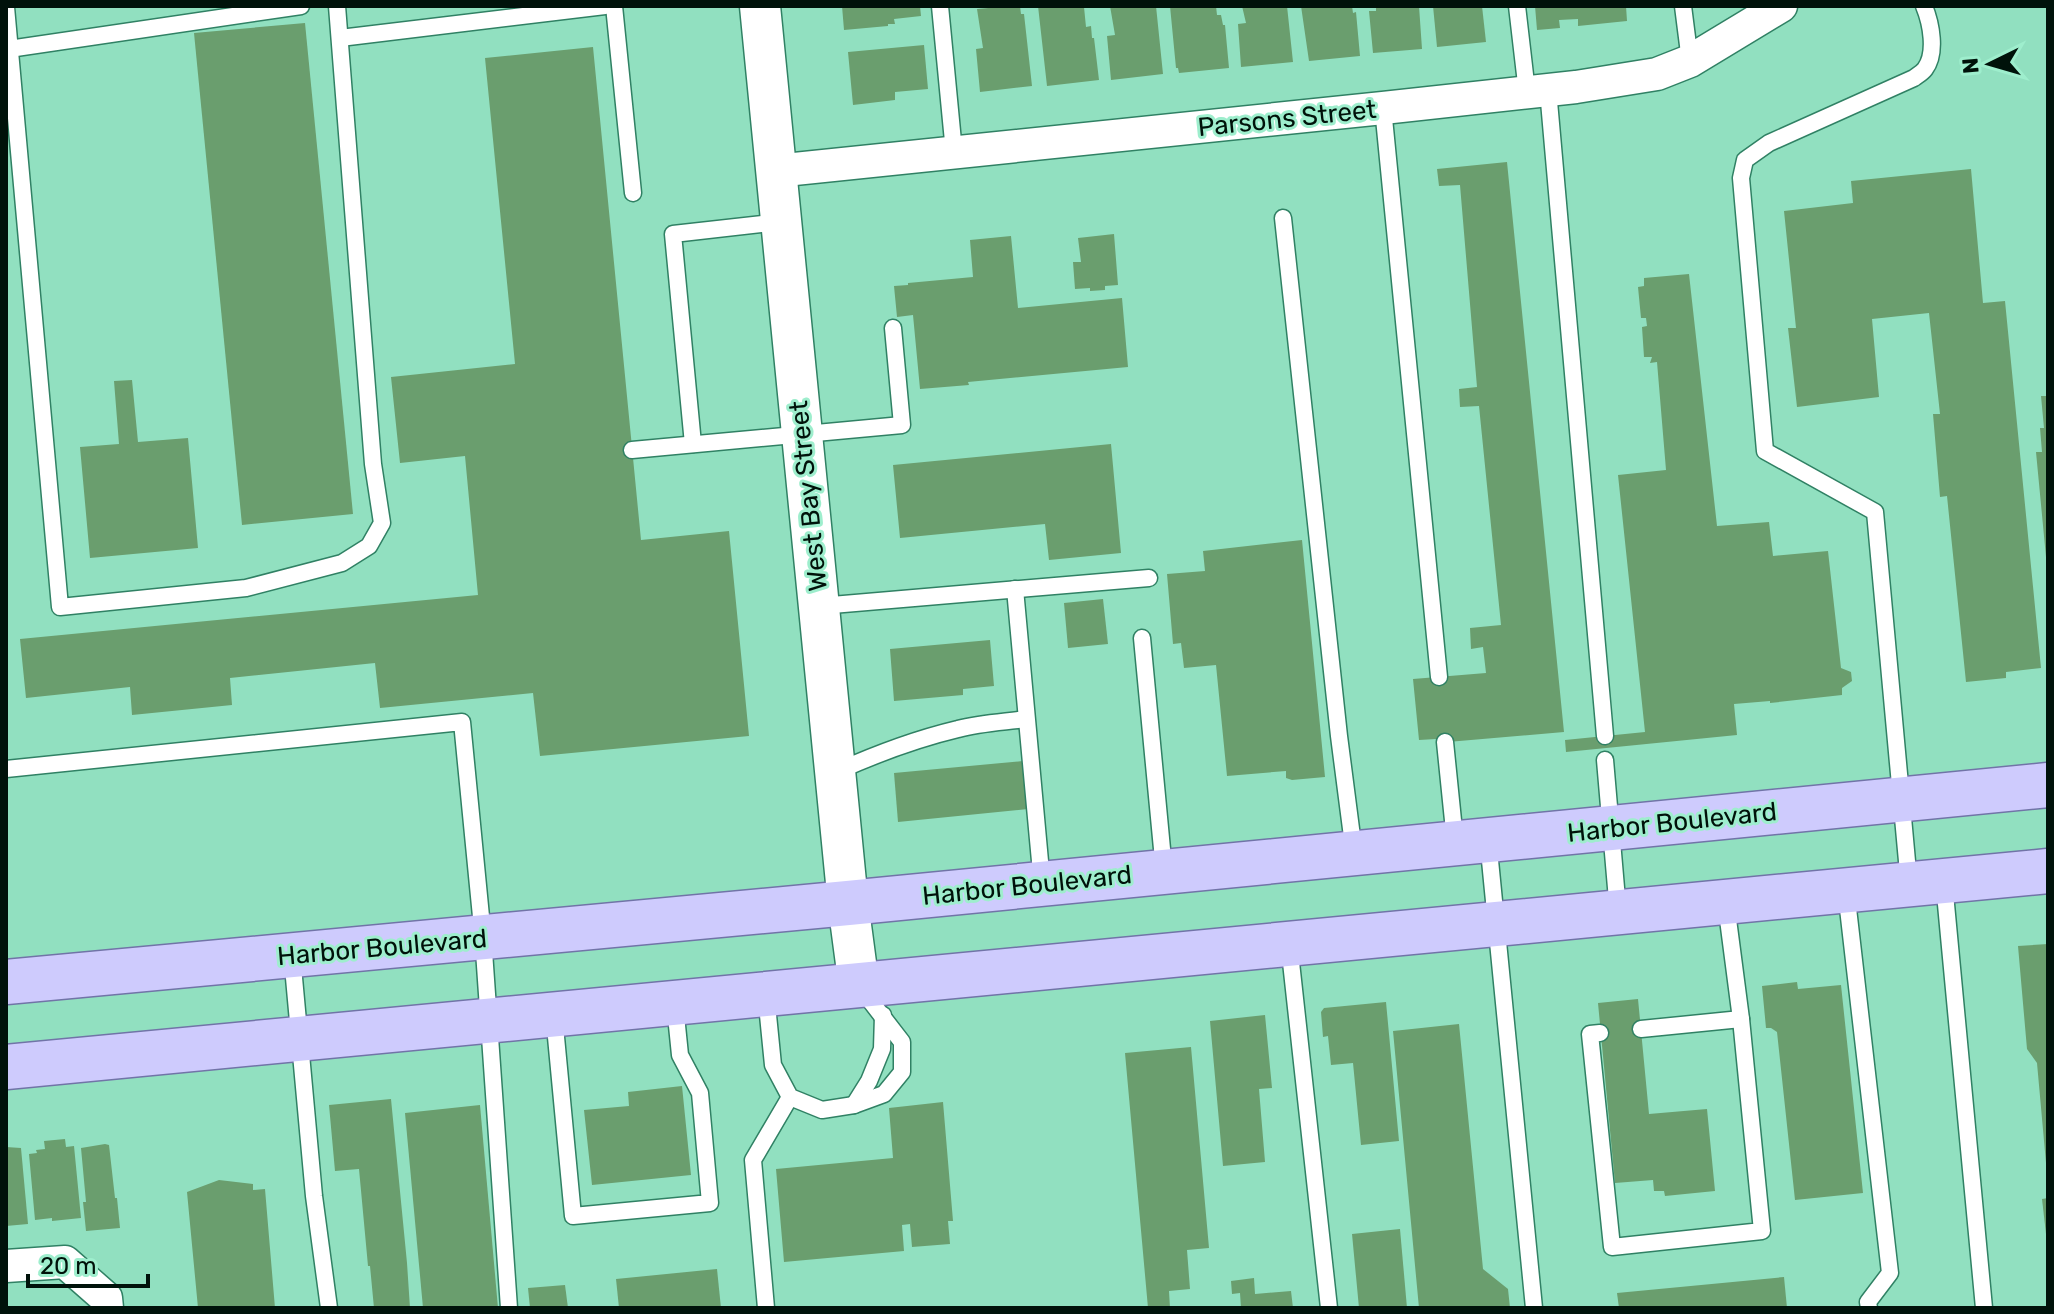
<svg xmlns="http://www.w3.org/2000/svg" width="2054" height="1314" viewBox="0 0 2054 1314" font-family="Rubik,sans-serif">
  <rect width="100%" height="100%" fill="#91e0c0"/>
  <g fill="#6a9e6e">
    <polygon points="842,6 920,6 921,16 894,19 895,24 888,24 888,26 844,30"/>
    <polygon points="1011,6 1020,6 1021,14 1024,14 1032,86 980,92 976,49 983,48 977,9"/>
    <polygon points="1038,6 1084,7 1086,27 1091,26 1092,38 1094,38 1099,80 1047,86"/>
    <polygon points="1110,6 1156,6 1163,74 1111,80 1107,36 1115,35"/>
    <polygon points="1170,6 1216,6 1217,15 1221,15 1223,25 1225,25 1229,68 1179,73 1178,68 1176,68"/>
    <polygon points="1242,6 1287,6 1293,62 1241,67 1238,24 1246,23"/>
    <polygon points="1301,6 1352,6 1353,13 1356,12 1360,56 1309,61"/>
    <polygon points="1376,6 1419,6 1422,49 1373,53 1369,11 1376,11"/>
    <polygon points="1433,6 1482,6 1486,42 1437,47"/>
    <polygon points="1535,6 1626,6 1627,21 1578,26 1578,19 1559,20 1560,28 1537,30"/>
    <polygon points="305,23 353,514 242,525 194,33"/>
    <polygon points="924,45 928,89 895,92 895,100 853,105 848,52"/>
    <polygon points="593,47 641,540 729,531 749,736 540,756 533,693 380,708 375,663 230,678 232,705 132,715 130,687 26,698 20,639 478,595 465,456 400,463 391,377 515,364 485,58"/>
    <polygon points="1507,162 1564,732 1436,743 1436,739 1419,740 1413,679 1486,673 1483,647 1471,649 1470,628 1501,625 1479,406 1460,407 1459,389 1477,387 1460,185 1439,186 1437,169"/>
    <polygon points="1971,169 1983,303 2005,301 2041,668 2006,672 2006,678 1966,682 1947,496 1940,497 1933,414 1940,414 1929,313 1872,319 1879,397 1797,407 1788,328 1796,328 1784,211 1853,203 1851,181"/>
    <polygon points="1114,234 1118,285 1105,286 1105,290 1090,291 1090,288 1075,289 1073,262 1081,262 1078,238"/>
    <polygon points="1011,236 1018,308 1122,298 1128,367 968,382 969,385 920,389 913,315 897,317 894,286 908,285 908,283 973,277 970,240"/>
    <polygon points="1689,274 1717,526 1769,522 1773,556 1828,551 1841,668 1851,672 1852,681 1842,688 1842,695 1770,703 1770,701 1734,704 1737,735 1566,752 1565,740 1645,732 1618,475 1666,470 1657,362 1650,363 1652,357 1644,357 1642,327 1647,326 1646,318 1641,318 1638,287 1644,286 1644,278"/>
    <polygon points="132,380 138,442 188,438 198,548 90,558 80,447 119,444 114,381"/>
    <polygon points="2041,396 2048,396 2048,557 2046,557 2036,452 2042,452 2040,428 2044,428"/>
    <polygon points="1111,444 1121,553 1049,560 1045,524 900,538 893,465"/>
    <polygon points="1302,540 1325,777 1292,780 1286,778 1286,771 1227,776 1216,665 1184,668 1181,643 1173,644 1167,574 1205,571 1203,551"/>
    <polygon points="1103,599 1108,644 1068,648 1064,603"/>
    <polygon points="990,640 994,686 963,689 963,695 894,701 890,649"/>
    <polygon points="1023,761 1028,809 898,822 894,773"/>
    <polygon points="2048,944 2048,1163 2046,1163 2037,1063 2027,1049 2018,946"/>
    <polygon points="1797,982 1798,989 1841,985 1863,1193 1795,1200 1777,1032 1771,1028 1766,1028 1762,986"/>
    <polygon points="1638,999 1649,1114 1707,1109 1715,1191 1665,1196 1664,1191 1654,1191 1653,1180 1615,1183 1598,1003"/>
    <polygon points="1386,1002 1399,1141 1361,1145 1353,1063 1331,1065 1328,1036 1323,1037 1321,1012 1324,1008"/>
    <polygon points="1265,1015 1272,1088 1259,1089 1265,1162 1223,1166 1210,1021"/>
    <polygon points="1459,1024 1483,1269 1508,1289 1510,1308 1419,1308 1393,1031"/>
    <polygon points="1191,1047 1209,1248 1187,1250 1190,1289 1169,1291 1170,1308 1148,1308 1125,1053"/>
    <polygon points="682,1086 691,1175 592,1185 584,1110 629,1106 628,1092"/>
    <polygon points="391,1099 407,1263 410,1308 374,1308 370,1266 368,1266 359,1169 335,1171 329,1105"/>
    <polygon points="943,1102 953,1221 948,1221 950,1244 912,1247 910,1224 902,1225 904,1251 784,1262 776,1169 893,1158 889,1108"/>
    <polygon points="480,1105 498,1308 423,1308 405,1113"/>
    <polygon points="65,1139 66,1147 74,1146 81,1218 52,1221 52,1218 35,1220 29,1154 37,1153 36,1150 45,1149 44,1141"/>
    <polygon points="105,1144 109,1145 115,1198 117,1198 120,1228 86,1231 83,1202 86,1202 81,1148"/>
    <polygon points="6,1147 21,1148 28,1224 6,1226"/>
    <polygon points="219,1180 253,1184 253,1190 265,1189 275,1308 198,1308 187,1192"/>
    <polygon points="2048,1198 2048,1234 2046,1234 2042,1199"/>
    <polygon points="1400,1229 1407,1308 1359,1308 1352,1234"/>
    <polygon points="717,1269 721,1308 619,1308 616,1279"/>
    <polygon points="1784,1277 1787,1308 1619,1308 1617,1293"/>
    <polygon points="1254,1278 1255,1294 1291,1291 1293,1308 1241,1308 1240,1293 1232,1294 1231,1281"/>
    <polygon points="565,1285 568,1308 530,1308 528,1288"/>
  </g>
  <g fill="none" stroke-linecap="round" stroke-linejoin="round">
    <defs>
      <g id="service">
        <polyline points="614,6 633,193"/>
        <polyline points="940,6 954,152"/>
        <polyline points="1517,6 1527,92"/>
        <polyline points="1683,6 1690,61"/>
        <polyline points="6,7 60,607 246,588 342,563 369,546 382,523 373,464 337,6"/>
        <polyline points="340,38 605,6"/>
        <polyline points="9,49 301,6"/>
        <polyline points="1548,90 1605,736"/>
        <polyline points="1383,108 1439,677"/>
        <polyline points="1283,218 1339,736 1354,852"/>
        <polyline points="693,444 673,234 780,222"/>
        <polyline points="632,450 902,425 893,328"/>
        <polyline points="1015,589 1042,883"/>
        <polyline points="820,606 1149,578"/>
        <polyline points="1142,638 1164,870"/>
        <polyline points="1445,742 1455,840"/>
        <polyline points="1605,760 1618,911"/>
        <polyline points="6,769 462,722 483,937 509,1308"/>
        <path d="M836 772C876 754 916 739 958 729 980 723 1004 722 1026 719"/>
        <polyline points="1488,840 1534,1308"/>
        <path d="M1909 883 1875 512 1765 451 1741 178 1745 160 1769 143 1914 78C1918 75 1922 73 1925 69 1937 53 1931 23 1924 6"/>
        <polyline points="1944,883 1984,1308"/>
        <polyline points="1846,891 1890,1273 1868,1302 1869,1308"/>
        <polyline points="1289,944 1329,1308"/>
        <polyline points="292,956 314,1196 329,1308"/>
        <polyline points="766,995 773,1065 790,1097 822,1110 854,1105 884,1094 902,1072 902,1042 862,990"/>
        <polyline points="554,1016 573,1216 710,1203 700,1093 680,1055 675,1006"/>
        <polyline points="1641,1029 1741,1019"/>
        <polyline points="1600,1033 1590,1034 1612,1247 1762,1231 1741,1019 1726,904"/>
        <polyline points="854,1105 869,1081 882,1049 883,1015"/>
        <polyline points="766,1308 753,1160 790,1097"/>
      </g>
      <g id="minor">
        <polyline points="775,171 1383,108 1576,87 1657,74 1690,61 1781,6"/>
        <polyline points="6,1266 65,1262 106,1298 107,1308"/>
      </g>
      <polyline id="tertiary" points="760,6 848,903 859,986"/>
      <g id="primary">
        <polyline points="6,982 848,903 2048,785"/>
        <polyline points="6,1067 2048,871"/>
      </g>
    </defs>
    <use href="#service" stroke="#308164" stroke-width="19"/>
    <use href="#minor" stroke="#308164" stroke-width="35"/>
    <use href="#tertiary" stroke="#308164" stroke-width="43"/>
    <use href="#primary" stroke="#7174a7" stroke-width="47"/>
    <use href="#service" stroke="#fff" stroke-width="16"/>
    <use href="#minor" stroke="#fff" stroke-width="32"/>
    <use href="#tertiary" stroke="#fff" stroke-width="40"/>
    <use href="#primary" stroke="#cecbfd" stroke-width="44"/>
  </g>
  <g text-anchor="middle" stroke-width="6" stroke-linejoin="round" paint-order="stroke">
    <g font-size="26" fill="#00120a" stroke="#9eeecd">
      <text transform="translate(1287 118) rotate(-6)" y="9">Parsons Street</text>
      <text transform="translate(808 496) rotate(-96)" y="9">West Bay Street</text>
      <text transform="translate(1672 822) rotate(-6)" y="9">Harbor Boulevard</text>
      <text transform="translate(1027 885) rotate(-6)" y="9">Harbor Boulevard</text>
      <text transform="translate(382 947) rotate(-5)" y="9">Harbor Boulevard</text>
    </g>
  </g>
  <rect width="2054" height="1314" fill="none" stroke="#00120a" stroke-width="16"/>
  <g transform="translate(1990 64) rotate(265)" stroke="#9eeecd" stroke-width="6" paint-order="stroke">
  <path d="M0-6L14 30L0 20L-14 30Z" fill="#00120a"/>
  <text y="-12" font-size="22" font-weight="bold" text-anchor="middle" fill="#00120a">N</text>
  </g>
  <path d="M28 1274v12h120v-12" fill="none" stroke="#00120a" stroke-width="4"/>
  <text x="40" y="1274" font-size="24" fill="#00120a" stroke="#9eeecd" stroke-width="6" paint-order="stroke">20 m</text>
</svg>
